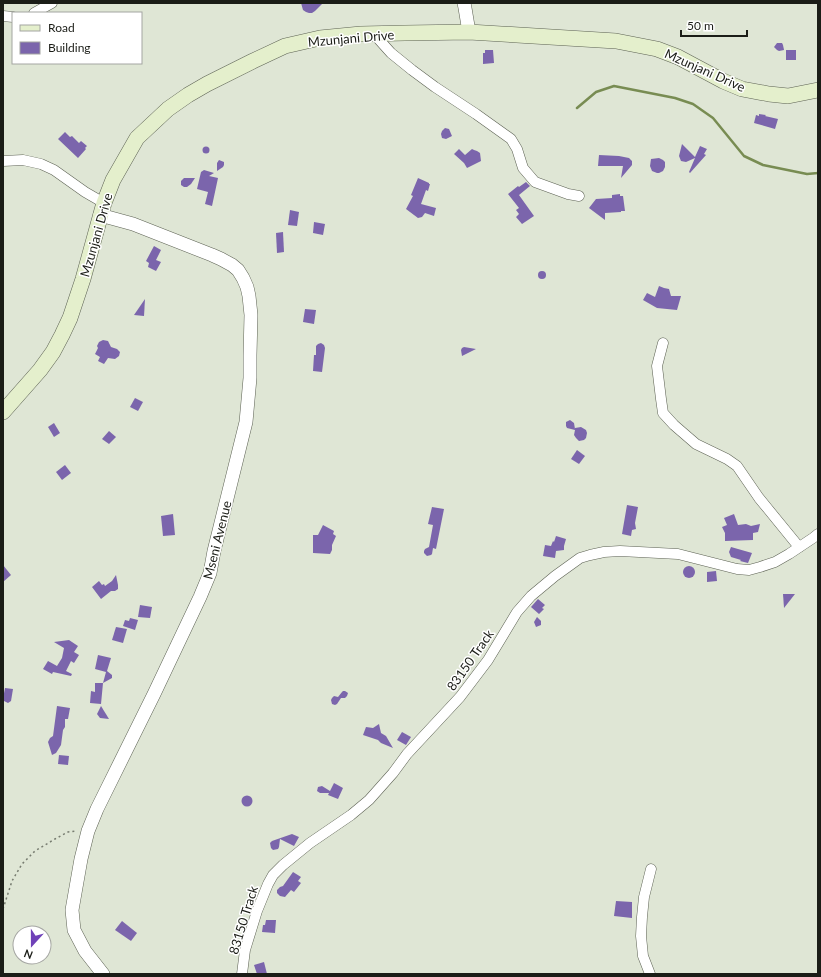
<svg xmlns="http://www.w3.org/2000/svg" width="821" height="977" viewBox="0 0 821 977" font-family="Lato,sans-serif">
  <rect width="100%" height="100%" fill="#dfe6d5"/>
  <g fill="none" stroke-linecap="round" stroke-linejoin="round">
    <polyline stroke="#788c52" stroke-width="2.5" points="577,108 596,92 614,86 675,98 693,104 713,118 744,156 763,165 807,174 818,173"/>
  </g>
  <g fill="#7b65ac">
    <polygon points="301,3 323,3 315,11 312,13 309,13 306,12 303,10"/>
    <polygon points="777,43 782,43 783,45 784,50 779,51 777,50 774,47"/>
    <polygon points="485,50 493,50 494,63 483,64 483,53 485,53"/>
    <rect x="786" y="50" width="10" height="10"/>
    <polygon points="759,114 766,115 765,116 778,119 775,129 754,123 756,115 759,116"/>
    <polygon points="445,128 449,129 452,136 446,139 442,138 441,134 442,131"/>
    <polygon points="65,132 70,137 72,136 79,143 81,141 87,146 85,148 86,149 78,158 58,139"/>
    <polygon points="682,144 695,157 700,146 707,149 704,154 706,155 690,173 689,172 695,158 686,162 681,161 679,156"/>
    <circle cx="206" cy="150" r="3.5"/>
    <polygon points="459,149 465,155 472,149 474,150 477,151 480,153 481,161 467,168 464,163 454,154"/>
    <polygon points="599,155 619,156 629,158 632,161 632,165 621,178 623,166 598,166"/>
    <polygon points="659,158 663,160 665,162 665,167 663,171 659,173 657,173 652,171 650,166 651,159"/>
    <polygon points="219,160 224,162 224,165 223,167 217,171 217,163"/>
    <polygon points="204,170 214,173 209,176 218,178 212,206 205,204 208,192 197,189 201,172"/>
    <polygon points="184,178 195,178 191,184 187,187 184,187 181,185 181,181"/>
    <polygon points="418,178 429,183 429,184 430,184 428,191 426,190 421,204 436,208 434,216 425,213 422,217 418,218 406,209 413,196 411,195"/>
    <polygon points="526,182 530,186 519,195 534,216 522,224 516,217 519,214 516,210 519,208 508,194 518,186 519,187"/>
    <polygon points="620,194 620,196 623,196 625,211 621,211 621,212 605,213 605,220 589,208 596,199 612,198 612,195"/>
    <polygon points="290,210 299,212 297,226 288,225"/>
    <polygon points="314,222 325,224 323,235 313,233"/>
    <polygon points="283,232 284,252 277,253 276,233"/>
    <polygon points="154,246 161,250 156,260 161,262 156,271 148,267 149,263 146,261"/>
    <circle cx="542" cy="275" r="4"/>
    <polygon points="659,286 664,288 669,289 671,296 681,296 677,310 657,308 643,300 647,293 655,297"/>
    <polygon points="145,299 144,316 134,315"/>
    <polygon points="305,309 316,310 314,324 303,322"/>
    <polygon points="103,340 108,341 111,347 117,349 120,352 119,356 115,359 108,358 104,364 98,361 100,357 95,354 98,348 97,346 99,342"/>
    <polygon points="321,343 324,345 325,348 322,372 313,371 314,355 316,355 316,346 318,344"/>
    <polygon points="464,347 476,349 462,356 461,350 462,348"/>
    <polygon points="135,398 143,402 138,411 130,407"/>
    <polygon points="570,420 574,423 575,429 575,428 581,427 586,430 587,433 586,438 584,440 579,441 576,438 574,435 575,430 567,428 566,426 566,422"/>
    <polygon points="54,423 60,433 54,437 48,427"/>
    <polygon points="109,431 116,437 109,444 102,439"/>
    <polygon points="577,450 585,456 579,464 571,459"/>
    <polygon points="65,465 71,473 62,480 56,472"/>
    <polygon points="627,505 638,507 635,523 636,529 632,530 631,536 622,534"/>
    <polygon points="432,507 444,509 436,549 433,548 432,554 431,555 427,556 424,553 424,551 425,549 429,547 433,525 428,524"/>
    <polygon points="173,514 175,535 163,536 161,516"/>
    <polygon points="734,514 738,525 746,524 751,526 760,524 758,532 753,533 753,540 725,541 725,533 722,527 727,525 724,518"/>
    <polygon points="323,525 334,531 333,534 336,536 332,545 332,550 330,554 313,553 313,535 318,535"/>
    <polygon points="556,536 566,539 564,546 564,550 556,551 555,558 543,556 545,545 551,546 553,541 554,542"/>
    <polygon points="731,547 752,553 748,563 740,561 741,560 731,557 729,552"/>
    <polygon points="3,565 11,575 3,582"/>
    <circle cx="689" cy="572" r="6"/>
    <polygon points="716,571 717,581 707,582 707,572"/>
    <polygon points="116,575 118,585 118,589 115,591 111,591 101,599 92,587 99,581 102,585 104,584 105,586 112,581"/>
    <polygon points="783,594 795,594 784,608"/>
    <polygon points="538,599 545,605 542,608 544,609 539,614 531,607"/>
    <polygon points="140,605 152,607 150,618 138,617"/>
    <polygon points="537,617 541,621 541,625 536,627 534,622"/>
    <polygon points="130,618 138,620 135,630 123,626 125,620 129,621"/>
    <polygon points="116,627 127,629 123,643 112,640"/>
    <polygon points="69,640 78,646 74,652 79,655 74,663 71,661 66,671 72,674 71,676 53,672 52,674 43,669 48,661 57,666 62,658 64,648 54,642"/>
    <polygon points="98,655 111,658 107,671 112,675 112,678 103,683 106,672 95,669"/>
    <polygon points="95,683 103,683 101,704 90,703 91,691 95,692"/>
    <polygon points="5,688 13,689 11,701 8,703 4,701 3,699"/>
    <polygon points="343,691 345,691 348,693 347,696 345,698 341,698 337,704 335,705 332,704 331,700 332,698 334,696 338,697 342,692"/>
    <polygon points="57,706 70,708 68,719 65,719 65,727 63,730 61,745 56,753 52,755 48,742 50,738 53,736"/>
    <polygon points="101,706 109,719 100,718 97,714"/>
    <polygon points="379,724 381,733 386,736 393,748 381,743 378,740 363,735 366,727 373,728"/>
    <polygon points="402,732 411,737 406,745 397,740"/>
    <polygon points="59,755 69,756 68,765 58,764"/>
    <polygon points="334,783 343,788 338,799 328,795 329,793 320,793 317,791 318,787 322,786 330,791"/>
    <circle cx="247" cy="801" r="5.5"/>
    <polygon points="292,834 299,837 294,846 280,839 279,847 278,849 273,850 271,848 270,843 272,841"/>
    <polygon points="293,872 301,877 298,881 301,883 294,892 291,890 285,897 280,896 277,893 277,890 280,887 283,886"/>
    <polygon points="616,901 632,902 632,918 614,916"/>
    <polygon points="266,920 276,920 275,933 262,932 263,925 265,925"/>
    <polygon points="122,921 137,933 131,941 115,930"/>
    <polygon points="264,962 267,974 257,974 254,965"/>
  </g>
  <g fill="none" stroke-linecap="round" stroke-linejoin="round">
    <defs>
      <g id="minor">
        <polyline points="34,13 52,3"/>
        <polyline points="3,16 13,17"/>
        <polyline points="374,34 391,53 412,70 435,87 476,114 511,139 517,149 523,168 535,182 568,194 579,196"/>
        <polyline points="3,161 23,160 41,164 54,170 85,192 104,203"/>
        <polyline points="663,343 657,366 661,399 663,413 674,425 696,444 727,459 737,466 759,498 799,547"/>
        <polyline points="242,974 245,950 257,911 268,884 273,875 283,865 310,843 351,815 369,800 393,773 407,754 460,697 488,660 517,612 531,596 555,576 580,558 590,555 604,552 620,551 678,554 737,569 749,570 760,567 775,562 789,554 813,538 818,534"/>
        <polyline points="650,974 643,956 641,936 642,917 644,897 651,869"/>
      </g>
      <g id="tertiary">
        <polyline points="464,3 465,8 469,32"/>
        <polyline points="100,215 133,224 212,255 221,259 232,265 238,270 243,278 247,287 249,296 251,315 250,355 250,378 246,422 214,551 210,573 200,597 154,694 97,809 88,831 81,859 72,910 74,930 85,951 103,974"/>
      </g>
      <polyline id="secondary" points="3,412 40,370 53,352 62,335 70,318 83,279 104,203 113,180 137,138 168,109 188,95 207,84 253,61 285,46 320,38 361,34 405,33 469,32 616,41 657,49 678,57 723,81 742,89 769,94 788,96 818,90"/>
    </defs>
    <use href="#minor" stroke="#5d6254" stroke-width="11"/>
    <use href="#tertiary" stroke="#5d6254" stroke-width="14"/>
    <use href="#secondary" stroke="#5d6254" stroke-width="16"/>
    <polyline stroke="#777c70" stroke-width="1.5" stroke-dasharray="2 3" stroke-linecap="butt" points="3,909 12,881 22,864 35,851 55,839 68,832 76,831"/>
    <use href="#minor" stroke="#fff" stroke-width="10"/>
    <use href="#tertiary" stroke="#fff" stroke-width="13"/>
    <use href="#secondary" stroke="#e4efcc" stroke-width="15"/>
  </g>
  <g text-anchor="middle" stroke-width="3" stroke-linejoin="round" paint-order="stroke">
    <g font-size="13" fill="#1b1d17" stroke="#fff">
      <text transform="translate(351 38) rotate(-5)" y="5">Mzunjani Drive</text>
      <text transform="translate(705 70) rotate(24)" y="5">Mzunjani Drive</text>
      <text transform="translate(96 235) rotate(-74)" y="5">Mzunjani Drive</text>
      <text transform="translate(217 540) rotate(-76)" y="5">Mseni Avenue</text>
      <text transform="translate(470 660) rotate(-55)" y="5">83150 Track</text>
      <text transform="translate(243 920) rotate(-73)" y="5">83150 Track</text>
    </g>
  </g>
  <rect width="821" height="977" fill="none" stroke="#1b1d17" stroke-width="8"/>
  <rect x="12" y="12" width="130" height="52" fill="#ffffff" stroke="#a4a5a2"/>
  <rect x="20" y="25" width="20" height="6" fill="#e4efcc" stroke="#a4a5a2"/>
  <text x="48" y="32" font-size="12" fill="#1b1d17">Road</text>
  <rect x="20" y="42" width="20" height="12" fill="#7b65ac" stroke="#a4a5a2"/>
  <text x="48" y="52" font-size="12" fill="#1b1d17">Building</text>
  <g transform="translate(32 945) rotate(201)"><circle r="19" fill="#ffffff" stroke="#a4a5a2"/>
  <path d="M0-3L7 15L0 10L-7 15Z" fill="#6f41b8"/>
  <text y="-6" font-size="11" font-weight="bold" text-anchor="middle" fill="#1b1d17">N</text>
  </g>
  <path d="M681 30v6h66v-6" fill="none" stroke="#1b1d17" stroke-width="2"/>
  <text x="687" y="30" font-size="12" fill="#1b1d17" stroke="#ffffff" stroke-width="3" paint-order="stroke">50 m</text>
</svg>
